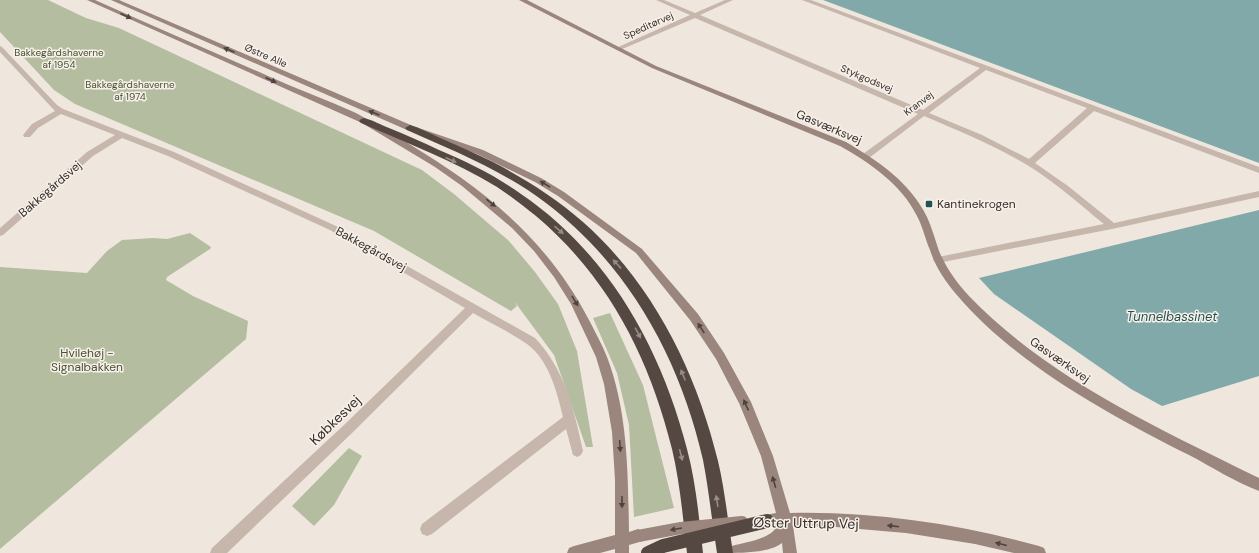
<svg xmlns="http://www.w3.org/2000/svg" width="1259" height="553" viewBox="0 0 1259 553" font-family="'DM Sans',sans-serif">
  <rect width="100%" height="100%" fill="#efe7de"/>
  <g fill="#b4bda0">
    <polygon points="0,0 48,0 86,18 119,28 422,170 454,194 509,241 535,272 558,304 577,351 593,447 586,447 554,355 514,301 517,306 511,311 374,231 75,104 54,90 0,32"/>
    <polygon points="190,233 211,247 210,249 167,277 166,280 193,296 248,321 246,339 0,549 0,267 87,273 107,251 122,240 153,238 167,239"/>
    <polygon points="610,313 643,385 674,508 634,517 629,425 617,373 593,318"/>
    <polygon points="349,448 362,456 334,505 314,526 292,506"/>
  </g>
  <g fill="#81a9a9">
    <polygon points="823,0 1259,0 1259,163"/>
    <polygon points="1259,210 1259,376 1162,406 1131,389 994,294 979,278"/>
  </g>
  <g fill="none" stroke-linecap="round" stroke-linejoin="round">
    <g fill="#c6b6ac" fill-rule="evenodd">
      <path d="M656 0H664L695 13 725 0H733L700 15 923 110 980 68 802 0H811L1259 167V173L1094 111 1035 163 1068 186 1114 223 1259 191V197L1112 229 938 263 935 262 933 260 938 257 1104 224C1079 204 1054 181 1027 165 994 145 959 131 924 116L869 158H863L862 156 863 154 918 114 695 18 620 50H616V48L690 15ZM986 70 1087 108 1029 159 982 135 929 113Z"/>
      <path d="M0 46 2 47 57 105 63 109 174 152 336 226 535 338C565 370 574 409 583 451L581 455 577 457 573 455 566 429 432 534 427 536 422 534 420 529 422 524 563 417C557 392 549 360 527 344 510 332 490 323 473 313L352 433 227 553H210L212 548 344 425 465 308 330 230 168 156 122 138 93 156 3 235 0 236V228L87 152 115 135 61 114 38 128 30 137H24L23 135 32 124 55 111 0 52Z"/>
    </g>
    <g fill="#9a867d" fill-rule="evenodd">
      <path d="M87 0H95C153 26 211 51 268 76 297 89 327 100 356 113 373 122 389 132 406 142 483 188 547 239 589 320 595 332 602 344 607 357 628 412 628 473 629 532L638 529 643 531 645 536 643 541 629 545V553H615V549L600 553H567L569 548 574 546 615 535V480L612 432 604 384 596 357 571 304 554 277 534 251 512 228 462 186 435 167 362 123Z"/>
      <path d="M111 0H119L413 126 483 150 541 178 564 192 642 249 698 314 724 353 751 402 773 456 790 513C874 511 958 524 1039 546L1044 548 1046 553H1014L975 544 906 533 836 527 793 526 797 553H783L782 543C770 553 740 553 724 553L726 548C740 542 770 541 777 526L765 525 763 520 765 515 776 513 761 456 739 403 716 359 690 320 636 253 558 196 535 182 477 154 407 130Z"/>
      <path d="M519 0H527L656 66 846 142C878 161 910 182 927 217 932 228 935 239 939 251 946 268 957 283 969 296 1049 379 1158 428 1259 478V491C1235 482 1212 467 1189 455 1109 415 1014 363 956 294 945 281 935 266 930 250 925 239 923 227 917 216 901 184 870 163 840 146L652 68Z"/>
    </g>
    <g fill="#554742" fill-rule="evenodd">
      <path d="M364 118C373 120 381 125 389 128 406 135 423 142 439 150 468 162 496 176 521 194 609 254 661 348 687 449 696 483 699 518 703 553H687C683 518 680 483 672 449 649 357 609 278 536 216 523 206 511 196 497 187 454 161 407 143 361 123L359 121 361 119Z"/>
      <path d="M410 125C420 128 429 133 438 137 456 145 475 153 493 162 525 179 556 198 583 222 653 284 696 371 718 461 725 491 728 522 733 553H717C712 522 709 491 703 460 680 359 629 266 546 203 504 171 454 151 407 130L405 128Z"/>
    </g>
    <polyline stroke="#9a867d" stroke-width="12" points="638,536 681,528 742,522"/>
    <polyline stroke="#554742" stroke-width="14" points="648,553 663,546 767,521"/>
  </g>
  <defs><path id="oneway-solid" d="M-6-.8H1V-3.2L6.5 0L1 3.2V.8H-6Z"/></defs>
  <g fill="#4e433f">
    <use href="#oneway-solid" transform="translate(126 16) rotate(24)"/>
    <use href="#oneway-solid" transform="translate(229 50) rotate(-157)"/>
    <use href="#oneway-solid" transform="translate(271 80) rotate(24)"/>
    <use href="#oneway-solid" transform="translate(374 113) rotate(-157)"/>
    <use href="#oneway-solid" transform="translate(545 184) rotate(-149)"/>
    <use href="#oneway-solid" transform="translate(491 203) rotate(39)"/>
    <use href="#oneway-solid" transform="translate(575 301) rotate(59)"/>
    <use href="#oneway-solid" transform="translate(701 328) rotate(-123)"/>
    <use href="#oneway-solid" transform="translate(746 405) rotate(-114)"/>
    <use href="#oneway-solid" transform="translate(620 446) rotate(86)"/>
    <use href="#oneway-solid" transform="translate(774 482) rotate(-106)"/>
    <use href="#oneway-solid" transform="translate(622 502) rotate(90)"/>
    <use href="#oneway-solid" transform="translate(893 526) rotate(-173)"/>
    <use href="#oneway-solid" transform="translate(676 529) rotate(170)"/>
    <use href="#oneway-solid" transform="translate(1001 544) rotate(-166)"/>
  </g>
  <g fill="#968b85">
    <use href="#oneway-solid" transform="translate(451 160) rotate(25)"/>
    <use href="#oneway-solid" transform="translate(559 230) rotate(41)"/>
    <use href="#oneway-solid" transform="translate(617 264) rotate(-133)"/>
    <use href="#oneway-solid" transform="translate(638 333) rotate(62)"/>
    <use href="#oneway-solid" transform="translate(683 375) rotate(-112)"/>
    <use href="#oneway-solid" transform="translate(681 455) rotate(76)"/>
    <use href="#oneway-solid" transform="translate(717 501) rotate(-99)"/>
  </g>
  <rect fill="#245152" stroke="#f8f1ea" stroke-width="1.5" x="925" y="200" width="8" height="8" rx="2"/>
  <g text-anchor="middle" stroke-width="3" stroke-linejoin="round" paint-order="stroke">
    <g font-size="10" fill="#352d2a" stroke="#f8f1ea">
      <text transform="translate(648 25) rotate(-24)" y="4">Speditørvej</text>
      <text transform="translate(266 55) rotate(23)" y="4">Østre Alle</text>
      <text transform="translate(867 78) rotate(23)" y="4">Stykgodsvej</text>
      <text transform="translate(918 103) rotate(-37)" y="4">Kranvej</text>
    </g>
    <g font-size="10" fill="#465030" stroke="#f8f1ea">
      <text x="59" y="56">Bakkegårdshaverne<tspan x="59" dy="12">af 1954</tspan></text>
      <text x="130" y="88">Bakkegårdshaverne<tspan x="130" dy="12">af 1974</tspan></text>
    </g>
    <g font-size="12" fill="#352d2a" stroke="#f8f1ea">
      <text transform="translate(829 127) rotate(23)" y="4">Gasværksvej</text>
      <text transform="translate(50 189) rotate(-41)" y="4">Bakkegårdsvej</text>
      <text transform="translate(371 249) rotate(29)" y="4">Bakkegårdsvej</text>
      <text transform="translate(1060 360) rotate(35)" y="4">Gasværksvej</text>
    </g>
    <g font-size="12" fill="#352d2a" stroke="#f8f1ea" text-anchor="start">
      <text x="937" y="208">Kantinekrogen</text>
    </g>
    <g font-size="12" fill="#465030" stroke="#f8f1ea">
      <text x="87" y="357">Hvilehøj -<tspan x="87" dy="14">Signalbakken</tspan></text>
    </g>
    <g font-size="13" font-style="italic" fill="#245152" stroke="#f8f1ea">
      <text x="1172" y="321">Tunnelbassinet</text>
    </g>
    <g font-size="14" fill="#352d2a" stroke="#f8f1ea">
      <text transform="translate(335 420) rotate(-44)" y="5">Købkesvej</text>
      <text transform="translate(806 523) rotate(1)" y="5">Øster Uttrup Vej</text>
    </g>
  </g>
</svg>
